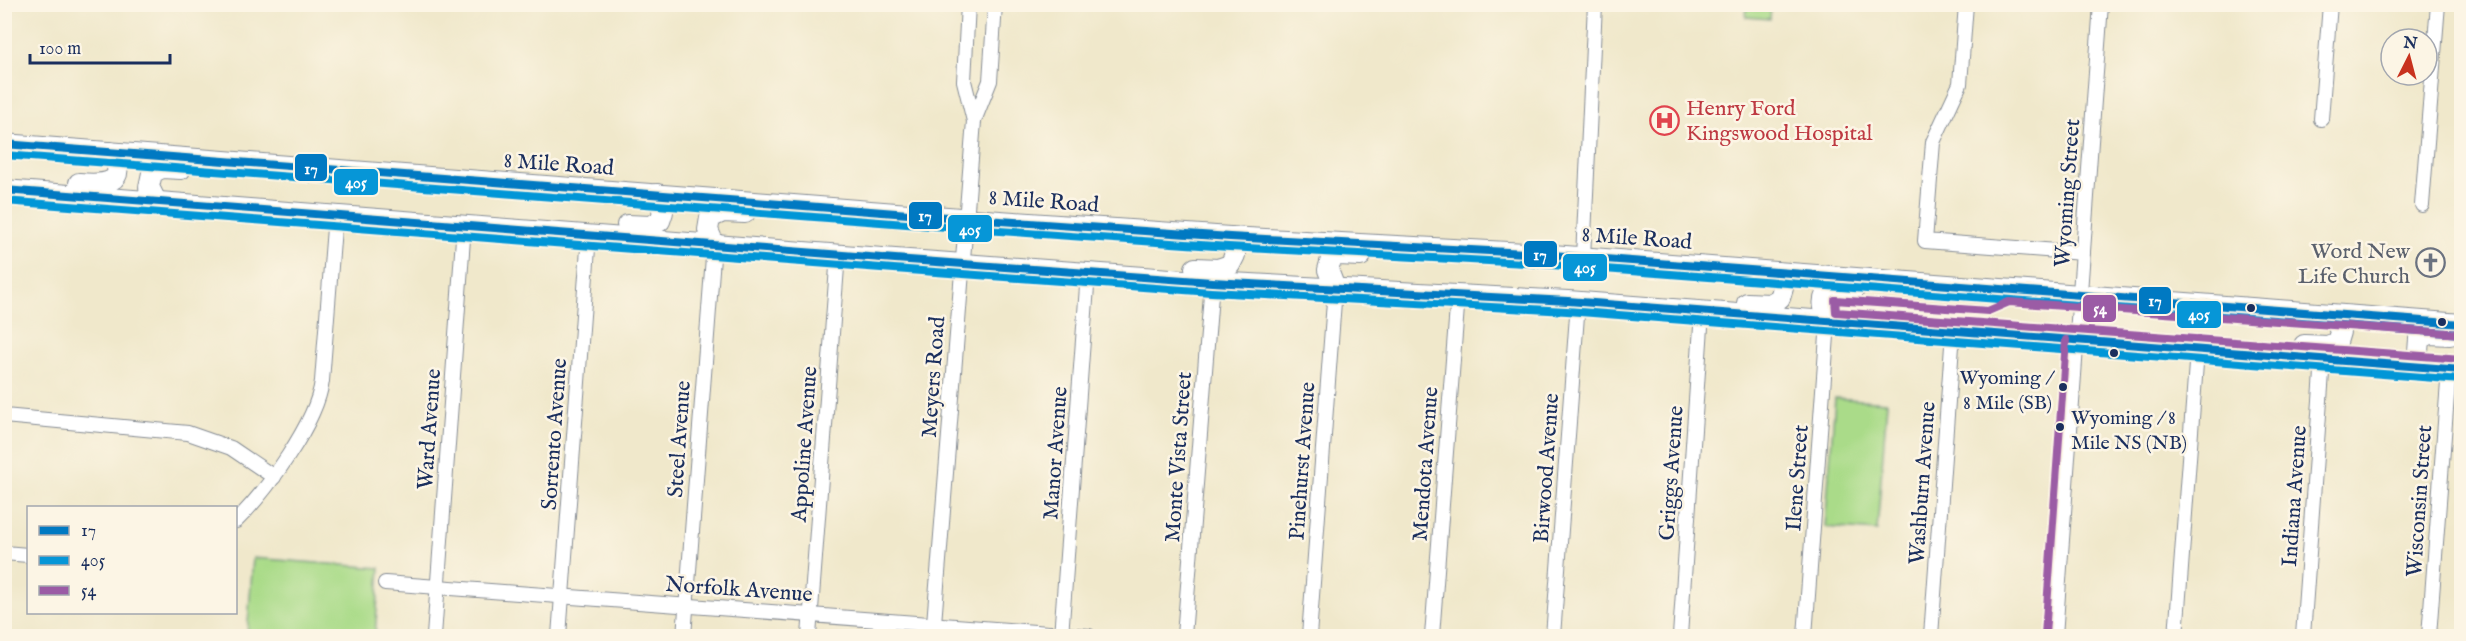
<svg xmlns="http://www.w3.org/2000/svg" width="2466" height="641" viewBox="0 0 2466 641" font-family="'IM FELL English',serif">
  <rect width="100%" height="100%" fill="#fcf5e5"/>
  <filter id="ink" filterUnits="userSpaceOnUse"><feTurbulence type="fractalNoise" baseFrequency=".0167" numOctaves="2"/><feDisplacementMap in="SourceGraphic" scale="12" xChannelSelector="R" yChannelSelector="G"/><feConvolveMatrix kernelMatrix="1 2 1 2 8 2 1 2 1" color-interpolation-filters="sRGB"/></filter>
  <filter id="wash" filterUnits="userSpaceOnUse"><feTurbulence type="fractalNoise" baseFrequency=".008" numOctaves="4" result="noise"/><feDisplacementMap in="SourceGraphic" scale="24" xChannelSelector="R" yChannelSelector="G"/><feGaussianBlur stdDeviation="1.35" result="paint"/><feColorMatrix in="noise" values="0 0 0 0 0 0 0 0 0 0 0 0 0 0 0 0 0 1.4 0 .05"/><feComposite in="paint" operator="in"/></filter>
  <g filter="url(#wash)">
    <rect width="100%" height="100%" fill="#f0e8cb"/>
    <g fill="#aadb89" stroke="#628574" stroke-width="1.5">
      <polygon points="1747,5 1771,5 1770,19 1746,17"/>
      <polygon points="1835,398 1887,402 1877,531 1825,527"/>
      <polygon points="253,558 380,568 375,636 247,636"/>
    </g>
  </g>
  <g filter="url(#ink)">
    <g fill="none" stroke-linecap="round" stroke-linejoin="round">
      <defs>
        <g id="minor">
          <polyline points="968,4 964,81 974,121"/>
          <polyline points="1966,4 1960,84 1933,142 1925,241 2083,253"/>
          <polyline points="2321,119 2330,4"/>
          <polyline points="2422,205 2438,4"/>
          <polyline points="1583,257 1595,4"/>
          <polyline points="4,416 188,433 231,448 274,477"/>
          <path d="M236 521C266 492 317 422 322 381L335 215"/>
          <polyline points="4,553 28,555"/>
          <polyline points="385,583 1089,636"/>
          <polyline points="434,636 464,225"/>
          <polyline points="559,636 589,235"/>
          <polyline points="684,636 714,244"/>
          <polyline points="809,636 838,254"/>
          <polyline points="933,636 974,121 990,81 995,4"/>
          <polyline points="1061,636 1088,273"/>
          <polyline points="1184,636 1212,282"/>
          <polyline points="1309,636 1335,288"/>
          <polyline points="1432,636 1458,294"/>
          <polyline points="1553,636 1578,302"/>
          <polyline points="1680,636 1702,312"/>
          <polyline points="1805,636 1828,322"/>
          <polyline points="1931,636 1953,332"/>
          <polyline points="2055,636 2101,4"/>
          <polyline points="2176,636 2197,350"/>
          <polyline points="2303,636 2323,359"/>
          <polyline points="2429,636 2449,369"/>
        </g>
        <g id="highway">
          <polyline points="4,144 986,220 1230,237 1526,253 2462,324"/>
          <path d="M79 183C103 185 131 184 110 152"/>
          <polyline points="4,190 895,259 1212,282 1568,301 2462,370"/>
          <polyline points="156,201 149,187 152,173 162,168 181,169"/>
          <polyline points="627,225 651,226 660,221 663,212 657,194"/>
          <polyline points="714,244 708,230 710,218 723,212 745,213"/>
          <polyline points="1195,268 1218,269 1230,265 1235,255 1230,237"/>
          <polyline points="1335,288 1328,270 1331,259 1338,255 1361,256"/>
          <polyline points="1747,303 1770,304 1780,298 1783,288 1776,272"/>
          <path d="M1828 322C1824 309 1819 298 1831 289L1854 290"/>
          <polyline points="2304,345 2328,346 2337,342 2340,332 2334,315"/>
          <polyline points="2422,367 2418,352 2419,339 2429,334 2450,335"/>
        </g>
      </defs>
      <use href="#minor" stroke="#868c94" stroke-width="16"/>
      <use href="#highway" stroke="#868c94" stroke-width="22"/>
      <use href="#minor" stroke="#fff" stroke-width="14"/>
      <use href="#highway" stroke="#fff" stroke-width="20"/>
      <defs>
        <g id="bus-1">
          <polyline points="4,144 986,220 1230,237 1526,253 2462,324"/>
          <polyline points="4,190 895,259 1212,282 1568,301 2462,370"/>
        </g>
        <g id="bus-2">
          <polyline points="4,155 985,230 1229,247 1525,263 2461,334"/>
          <polyline points="4,201 894,269 1211,292 1567,311 2461,380"/>
        </g>
        <g id="bus-3">
          <polyline points="2461,334 2009,302 1988,311 1835,300 1836,312 2462,359"/>
          <polyline points="2045,635 2066,340"/>
        </g>
      </defs>
      <use href="#bus-1" stroke="#fcf5e5" stroke-width="12"/>
      <use href="#bus-2" stroke="#fcf5e5" stroke-width="12"/>
      <use href="#bus-3" stroke="#fcf5e5" stroke-width="12"/>
      <use href="#bus-1" stroke="#0079c2" stroke-width="8"/>
      <use href="#bus-2" stroke="#0696d7" stroke-width="8"/>
      <use href="#bus-3" stroke="#9b5ba5" stroke-width="8"/>
    </g>
  </g>
  <defs>
    <symbol id="hospital-ring" viewBox="-11 -11 22 22"><circle r="9.5" fill="#fcf5e5" stroke="#e0444e" stroke-width="1.5"/><path d="M-5-5h3v3.5h4V-5h3V5h-3V1.5h-4V5h-3Z" fill="#e0444e"/></symbol>
    <symbol id="church-ring" viewBox="-11 -11 22 22"><circle r="9.5" fill="#fcf5e5" stroke="#6b7280" stroke-width="1.5"/><path d="M-1.2-6h2.4v3.5h3.3v2.4h-3.3V6h-2.4V-.1h-3.3v-2.4h3.3Z" fill="#6b7280"/></symbol>
  </defs>
  <g fill-rule="evenodd">
    <use href="#hospital-ring" x="1648" y="104" width="33" height="33"/>
    <use href="#church-ring" x="2414" y="246" width="33" height="33"/>
  </g>
  <g fill="#1b2f5e" stroke="#fcf5e5" stroke-width="2">
    <circle cx="2251" cy="308" r="5"/>
    <circle cx="2442" cy="322" r="5"/>
    <circle cx="2114" cy="353" r="5"/>
    <circle cx="2063" cy="387" r="5"/>
    <circle cx="2060" cy="427" r="5"/>
  </g>
  <g text-anchor="middle" stroke-width="5" stroke-linejoin="round" paint-order="stroke">
    <g font-size="20" fill="#1b2f5e" stroke="#fcf5e5" text-anchor="end">
      <text x="2052" y="384">Wyoming /<tspan x="2052" dy="25">8 Mile (SB)</tspan></text>
      <text x="2071" y="424" text-anchor="start">Wyoming / 8<tspan x="2071" dy="25">Mile NS (NB)</tspan></text>
    </g>
    <g font-size="22" fill="#be3a42" stroke="#fcf5e5" text-anchor="start">
      <text x="1686" y="115">Henry Ford<tspan x="1686" dy="25">Kingswood Hospital</tspan></text>
    </g>
    <g font-size="22" fill="#1b2f5e" stroke="#fcf5e5">
      <text transform="translate(559 163) rotate(4)" y="8">8 Mile Road</text>
      <text transform="translate(2066 193) rotate(-86)" y="8">Wyoming Street</text>
      <text transform="translate(1044 200) rotate(4)" y="8">8 Mile Road</text>
      <text transform="translate(1637 237) rotate(4)" y="8">8 Mile Road</text>
      <text transform="translate(932 377) rotate(-86)" y="8">Meyers Road</text>
      <text transform="translate(428 429) rotate(-86)" y="8">Ward Avenue</text>
      <text transform="translate(553 434) rotate(-86)" y="8">Sorrento Avenue</text>
      <text transform="translate(678 439) rotate(-86)" y="8">Steel Avenue</text>
      <text transform="translate(803 444) rotate(-86)" y="8">Appoline Avenue</text>
      <text transform="translate(1054 453) rotate(-86)" y="8">Manor Avenue</text>
      <text transform="translate(1177 457) rotate(-86)" y="8">Monte Vista Street</text>
      <text transform="translate(1301 461) rotate(-86)" y="8">Pinehurst Avenue</text>
      <text transform="translate(1424 464) rotate(-86)" y="8">Mendota Avenue</text>
      <text transform="translate(1545 468) rotate(-86)" y="8">Birwood Avenue</text>
      <text transform="translate(1670 473) rotate(-86)" y="8">Griggs Avenue</text>
      <text transform="translate(1796 478) rotate(-86)" y="8">Ilene Street</text>
      <text transform="translate(1921 483) rotate(-86)" y="8">Washburn Avenue</text>
      <text transform="translate(2293 496) rotate(-86)" y="8">Indiana Avenue</text>
      <text transform="translate(2418 501) rotate(-86)" y="8">Wisconsin Street</text>
      <text transform="translate(739 588) rotate(4)" y="8">Norfolk Avenue</text>
    </g>
    <g font-size="22" fill="#5b616d" stroke="#fcf5e5" text-anchor="end">
      <text x="2410" y="258">Word New<tspan x="2410" dy="25">Life Church</tspan></text>
    </g>
  </g>
  <g stroke="#fcf5e5" stroke-width="2">
    <rect x="294" y="153" width="34" height="29" rx="6" fill="#0079c2"/>
    <rect x="333" y="168" width="46" height="28" rx="6" fill="#0696d7"/>
    <rect x="908" y="201" width="35" height="29" rx="6" fill="#0079c2"/>
    <rect x="947" y="214" width="46" height="29" rx="6" fill="#0696d7"/>
    <rect x="1523" y="240" width="35" height="28" rx="6" fill="#0079c2"/>
    <rect x="1562" y="253" width="46" height="29" rx="6" fill="#0696d7"/>
    <rect x="2138" y="286" width="34" height="29" rx="6" fill="#0079c2"/>
    <rect x="2082" y="294" width="35" height="29" rx="6" fill="#9b5ba5"/>
    <rect x="2176" y="300" width="46" height="29" rx="6" fill="#0696d7"/>
  </g>
  <g font-size="16" text-anchor="middle" font-weight="bold" fill="#fff">
    <text x="311" y="174">17</text>
    <text x="356" y="188">405</text>
    <text x="925" y="221">17</text>
    <text x="970" y="235">405</text>
    <text x="1540" y="260">17</text>
    <text x="1585" y="273">405</text>
    <text x="2155" y="306">17</text>
    <text x="2100" y="314">54</text>
    <text x="2199" y="320">405</text>
  </g>
  <rect width="2466" height="641" fill="none" stroke="#fcf5e5" stroke-width="24"/>
  <rect x="27" y="506" width="210" height="108" fill="#fcf5e5" stroke="#a2a6af" stroke-width="1.5"/>
  <rect x="39" y="526" width="30" height="9" fill="#0079c2" stroke="#a2a6af" stroke-width="1.5"/>
  <text x="81" y="536" font-size="18" fill="#1b2f5e">17</text>
  <rect x="39" y="556" width="30" height="9" fill="#0696d7" stroke="#a2a6af" stroke-width="1.5"/>
  <text x="81" y="566" font-size="18" fill="#1b2f5e">405</text>
  <rect x="39" y="586" width="30" height="9" fill="#9b5ba5" stroke="#a2a6af" stroke-width="1.5"/>
  <text x="81" y="596" font-size="18" fill="#1b2f5e">54</text>
  <g transform="translate(2409 57) rotate(6)"><circle r="28" fill="#fcf5e5" stroke="#a2a6af" stroke-width="1.5"/>
  <path d="M0-4.5L10 22L0 15L-10 22Z" fill="#c8321e"/>
  <text y="-9" font-size="16" font-weight="bold" text-anchor="middle" fill="#1b2f5e">N</text>
  </g>
  <path d="M30 54v9h140v-9" fill="none" stroke="#1b2f5e" stroke-width="3"/>
  <text x="39" y="54" font-size="18" fill="#1b2f5e" stroke="#fcf5e5" stroke-width="4.5" paint-order="stroke">100 m</text>
</svg>
